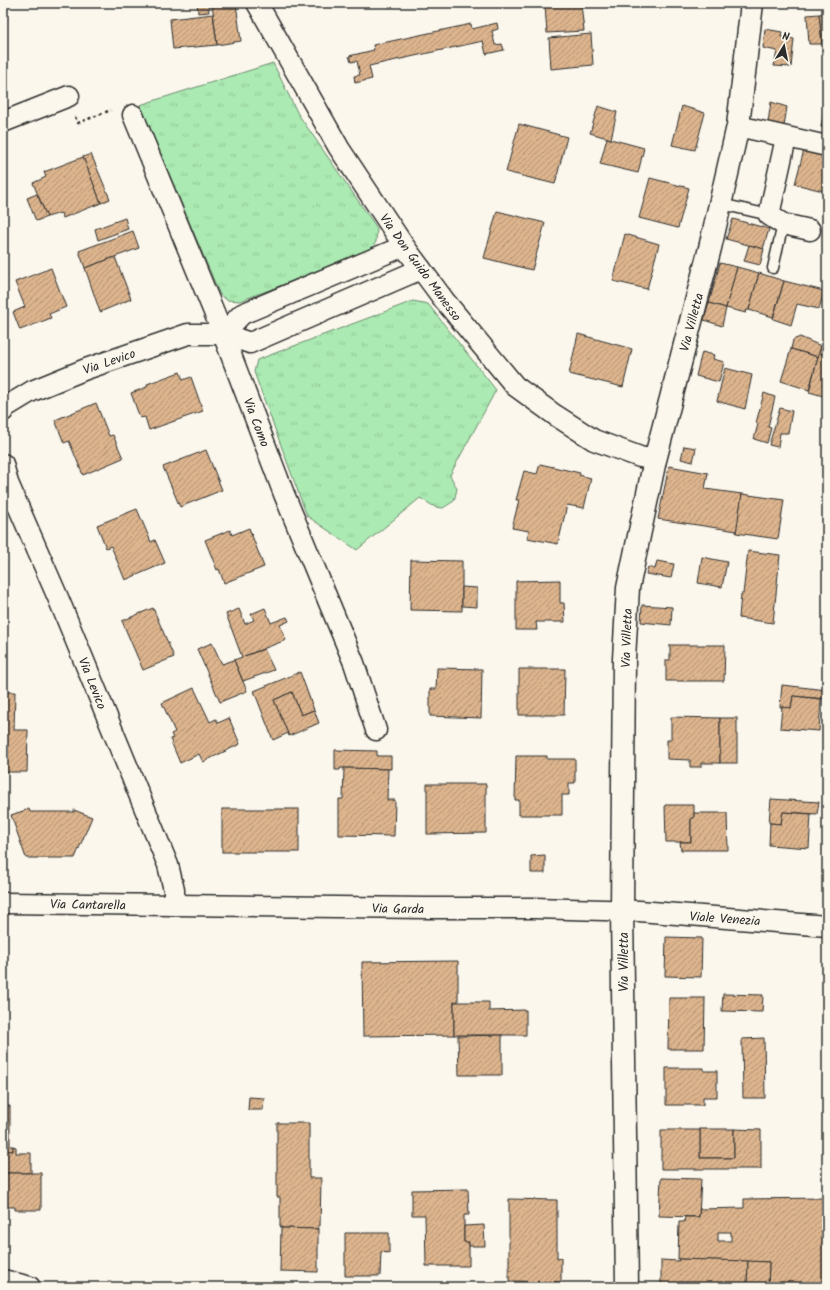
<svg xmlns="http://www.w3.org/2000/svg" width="830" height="1290" viewBox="0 0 830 1290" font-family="Kalam,sans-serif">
  <defs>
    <pattern id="park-tufts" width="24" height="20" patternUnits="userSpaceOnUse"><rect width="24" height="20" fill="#abeab2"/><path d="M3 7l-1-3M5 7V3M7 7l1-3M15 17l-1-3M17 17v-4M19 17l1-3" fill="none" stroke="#93c999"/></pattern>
    <pattern id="building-hatch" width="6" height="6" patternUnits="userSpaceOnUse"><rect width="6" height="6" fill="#dcb48d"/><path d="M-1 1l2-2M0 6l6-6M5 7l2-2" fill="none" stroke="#b39373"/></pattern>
  </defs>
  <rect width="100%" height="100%" fill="#fbf7ec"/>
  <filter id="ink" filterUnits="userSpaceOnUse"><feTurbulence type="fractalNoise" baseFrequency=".025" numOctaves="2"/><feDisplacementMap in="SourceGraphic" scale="8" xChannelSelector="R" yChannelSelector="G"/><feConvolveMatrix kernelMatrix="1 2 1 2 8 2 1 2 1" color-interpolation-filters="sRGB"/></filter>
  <g filter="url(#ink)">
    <g fill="url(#park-tufts)" stroke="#6b8a6e">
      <polygon points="273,63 298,114 377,228 376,242 369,252 240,301 227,300 220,295 140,105"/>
      <polygon points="413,301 428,304 496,390 450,475 457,489 454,501 443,508 435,507 420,498 357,550 307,516 254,372 257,360"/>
    </g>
    <g fill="url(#building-hatch)" stroke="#2b2b2b" fill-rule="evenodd">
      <polygon points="197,3 208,3 209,12 198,13"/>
      <polygon points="212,3 236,3 241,41 217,45"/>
      <polygon points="545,3 572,3 572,4 546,6"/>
      <polygon points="623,3 704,3 704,4 624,8"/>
      <polygon points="704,3 737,3 704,4"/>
      <polygon points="581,4 584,31 547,33 545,6"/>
      <polygon points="827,13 827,44 822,44 819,14"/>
      <polygon points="213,14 217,45 173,49 170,19"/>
      <polygon points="819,14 822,44 809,44 807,15"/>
      <polygon points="497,23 498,29 492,31 495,45 502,44 504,50 486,54 483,41 369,66 372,79 355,83 354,76 360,75 357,61 351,62 349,56 374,50 373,45 471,24 472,29"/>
      <polygon points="765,29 782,32 781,37 794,39 791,67 774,66 777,51 763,48"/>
      <polygon points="591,34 593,65 551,69 549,38"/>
      <polygon points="771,102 787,107 784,126 768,122"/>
      <polygon points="598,106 617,112 611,139 590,133"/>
      <polygon points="682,106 705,113 695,150 672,145"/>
      <polygon points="825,106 827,107 827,128 821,127"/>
      <polygon points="519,124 567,137 555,184 506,172"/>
      <polygon points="607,138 644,148 638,173 600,164"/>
      <polygon points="805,146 827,152 827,192 795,184"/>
      <polygon points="91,154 110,199 101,203 83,157"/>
      <polygon points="83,157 101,203 63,218 61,213 47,217 33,183 46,177 44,172"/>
      <polygon points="650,178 689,188 678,228 639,218"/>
      <polygon points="37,194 47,217 36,221 27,198"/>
      <polygon points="497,211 545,223 532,270 484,258"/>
      <polygon points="125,218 128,229 98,240 95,229"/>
      <polygon points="733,219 769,229 763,249 726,239"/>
      <polygon points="133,231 139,248 85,268 79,251"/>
      <polygon points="625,234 659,244 647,289 613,281"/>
      <polygon points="749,245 764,249 760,265 744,261"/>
      <polygon points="115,257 131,299 100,312 85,268"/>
      <polygon points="720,263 737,267 726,308 709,303"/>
      <polygon points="737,267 759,273 749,310 747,310 746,313 726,308"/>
      <polygon points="51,268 66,307 49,314 51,318 20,330 13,312 25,307 15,282"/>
      <polygon points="759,273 784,281 773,317 749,310"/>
      <polygon points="784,281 824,291 819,309 797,304 791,325 773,319"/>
      <polygon points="709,303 726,308 722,326 704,320"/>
      <polygon points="578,334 632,349 623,387 569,374"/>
      <polygon points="800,337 821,346 818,357 791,349 793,340"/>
      <polygon points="821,346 827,347 827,355 819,353"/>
      <polygon points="791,349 818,357 809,390 781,381"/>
      <polygon points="702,352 714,355 713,359 724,362 719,382 696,376"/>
      <polygon points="819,353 827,355 827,397 809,392"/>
      <polygon points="725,368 752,375 745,409 717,401"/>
      <polygon points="180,372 183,380 191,377 203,411 149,430 145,417 140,418 131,393 147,387 147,384"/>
      <polygon points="764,393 775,397 768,427 771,428 767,443 754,439 758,424 756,423"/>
      <polygon points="96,403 109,436 113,435 123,458 83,475 69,441 64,443 55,420"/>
      <polygon points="780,408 792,411 788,433 780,433 778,447 769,445"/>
      <polygon points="684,446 696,448 693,462 681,459"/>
      <polygon points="206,450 222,490 180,507 163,467"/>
      <polygon points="540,464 580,473 579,475 591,478 584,508 567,505 558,544 527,538 529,531 512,528 519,500 516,500 524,471 537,474"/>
      <polygon points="669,466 708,473 705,489 742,494 737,531 658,519"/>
      <polygon points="742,494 784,500 778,539 736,533"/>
      <polygon points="137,509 151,542 155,540 165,563 125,580 111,546 106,548 97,525"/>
      <polygon points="249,528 264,567 224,583 219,569 217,570 205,540 230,530 232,535"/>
      <polygon points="748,551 780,555 773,623 739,618 741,594 743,594"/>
      <polygon points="702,557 727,562 722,587 698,583"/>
      <polygon points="411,560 462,561 462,611 410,610"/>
      <polygon points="657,561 674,564 671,578 646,574 648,567 655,569"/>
      <polygon points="560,580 560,603 564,603 565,622 536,622 537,630 516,630 516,581"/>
      <polygon points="462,587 477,588 477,607 462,606"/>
      <polygon points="642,605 672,607 671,625 641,622"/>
      <polygon points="153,608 174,657 143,670 122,621"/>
      <polygon points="265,608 271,623 287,617 289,621 280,625 286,640 242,657 226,614 239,609 245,624 254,620 251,614"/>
      <polygon points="3,612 4,661 3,661"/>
      <polygon points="212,643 222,664 234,660 247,691 220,702 197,649"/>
      <polygon points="670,645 725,645 724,681 666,681 666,660 670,660"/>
      <polygon points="264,649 274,670 243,681 234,660"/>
      <polygon points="437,668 482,669 481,718 430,716 430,689 436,689"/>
      <polygon points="519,669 565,669 564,715 519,715"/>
      <polygon points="300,672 314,710 301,715 292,692 274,700 288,733 273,740 254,691"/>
      <polygon points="782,685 827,690 826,699 793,696 791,708 780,707"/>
      <polygon points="194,688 210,722 216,719 218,723 229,718 240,744 203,762 199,754 180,763 170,739 173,738 171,734 175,732 162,703"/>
      <polygon points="3,692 15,692 14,730 28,730 27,772 3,772"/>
      <polygon points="292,692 301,715 314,710 319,723 289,736 274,700"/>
      <polygon points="793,696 821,699 819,731 780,728 782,707 791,708"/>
      <polygon points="671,717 720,718 720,763 701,763 701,767 690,767 690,760 667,759 667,740 671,740"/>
      <rect x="720" y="718" width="17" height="45"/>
      <polygon points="335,750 377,751 377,756 391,756 391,769 340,768 340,770 335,770"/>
      <polygon points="516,756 547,756 547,759 575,759 575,783 569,783 569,795 562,795 562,815 519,815 519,800 515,800"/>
      <polygon points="344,768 388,769 387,800 395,800 394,836 339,835 339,799 343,799"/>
      <polygon points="427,784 486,784 486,833 427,834"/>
      <polygon points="771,799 819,802 817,814 783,812 781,824 769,823"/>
      <polygon points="665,805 694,805 694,818 691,818 691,842 666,842"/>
      <polygon points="29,809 30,812 74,812 74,810 92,817 75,858 26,858 11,815"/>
      <rect x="222" y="809" width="77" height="43"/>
      <polygon points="783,812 811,814 809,848 769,845 770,823 781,824"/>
      <polygon points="694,813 727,813 728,850 681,850 680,842 691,842 691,818 694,818"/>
      <polygon points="545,855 545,873 531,873 531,856"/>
      <polygon points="666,937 702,938 701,977 665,976"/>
      <polygon points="458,961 458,1002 454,1002 454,1035 363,1036 362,962"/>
      <polygon points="723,994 763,995 762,1012 722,1011"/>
      <polygon points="669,998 705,998 704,1049 668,1049"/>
      <polygon points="454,1002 489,1002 489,1011 526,1010 526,1035 454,1035"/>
      <polygon points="502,1035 502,1075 459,1075 458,1036"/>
      <polygon points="764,1038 765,1098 743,1098 742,1039"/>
      <polygon points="666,1068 704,1068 704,1071 717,1071 717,1097 703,1097 703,1105 666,1105"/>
      <polygon points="3,1087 6,1087 5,1101 3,1101"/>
      <polygon points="249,1097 264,1098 263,1110 248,1110"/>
      <polygon points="3,1106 10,1106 10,1146 13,1146 13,1151 3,1151"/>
      <polygon points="277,1123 309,1123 309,1178 321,1178 320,1226 318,1226 318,1229 281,1228 281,1226 280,1226 280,1197 277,1197"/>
      <rect x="700" y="1129" width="34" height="29"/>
      <polygon points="734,1129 761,1130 761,1169 661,1169 661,1130 700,1130 700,1158 734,1158"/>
      <polygon points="13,1146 16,1147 16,1153 31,1153 31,1173 3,1173 3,1151 13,1151"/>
      <polygon points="3,1173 41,1173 41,1210 15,1210 15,1207 3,1207"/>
      <polygon points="661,1178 701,1179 699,1217 659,1216"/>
      <polygon points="468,1189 469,1215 464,1215 464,1242 469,1242 469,1266 426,1266 425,1215 412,1215 412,1190"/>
      <path d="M827 1198V1287H768L769 1262 678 1259 679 1222H684L685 1217H699L700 1209 744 1208V1199ZM718 1232H731V1241H718Z"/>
      <polygon points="509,1199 557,1200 557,1259 561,1258 561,1282 509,1281"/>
      <polygon points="484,1225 485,1246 469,1246 469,1242 464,1242 464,1226"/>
      <polygon points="281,1228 318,1229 318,1272 280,1271"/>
      <polygon points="345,1233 389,1233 389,1253 381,1252 380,1276 345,1276"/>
      <polygon points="678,1259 748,1261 747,1287 661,1287 661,1260 679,1261"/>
      <polygon points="748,1261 769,1262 768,1287 747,1287"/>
    </g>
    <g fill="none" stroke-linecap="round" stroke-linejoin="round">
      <defs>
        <g id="lane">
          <polyline points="721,204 769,215"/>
          <polyline points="773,268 783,224"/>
        </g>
        <g id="street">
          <polyline points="257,3 339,148 404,246 444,300 515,386 555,415 594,440 640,457 655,460"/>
          <polyline points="133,115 223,334 284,494 354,663 376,730"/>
          <polyline points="3,122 69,96"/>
          <polyline points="738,126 827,146"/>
          <polyline points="786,138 769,215 783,224 810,230"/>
          <polyline points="223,334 242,314 404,246"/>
          <polyline points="3,411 4,408 32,391 86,369 188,334 223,334 250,343 421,269"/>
          <polyline points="3,464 8,483 59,600 168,865 174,890 174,905"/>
          <polyline points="3,903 425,908 534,908 639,911 827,926"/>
          <polyline points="3,1280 30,1287"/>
        </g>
        <polyline id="secondary" points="627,1287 622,911 624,659 628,588 655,460 710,248 738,126 752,3"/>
      </defs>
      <use href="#lane" stroke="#2b2b2b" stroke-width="13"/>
      <use href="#street" stroke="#2b2b2b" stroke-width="23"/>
      <use href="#secondary" stroke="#2b2b2b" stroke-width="25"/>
      <polyline stroke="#2b2b2b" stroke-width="2.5" stroke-dasharray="3 3" stroke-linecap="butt" points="75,117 78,123 111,110"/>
      <use href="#lane" stroke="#fbf7ec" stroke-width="10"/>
      <use href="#street" stroke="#fbf7ec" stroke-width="20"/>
      <use href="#secondary" stroke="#fbf7ec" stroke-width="22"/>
    </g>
  </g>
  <g text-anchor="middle" stroke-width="4" stroke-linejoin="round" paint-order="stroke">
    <g font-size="13" fill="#2b2b2b" stroke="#fbf7ec">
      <text transform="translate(421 267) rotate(54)" y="5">Via Don Guido Manesso</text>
      <text transform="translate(691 322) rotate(-75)" y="5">Via Villetta</text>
      <text transform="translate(109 361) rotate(-19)" y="5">Via Levico</text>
      <text transform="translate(257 422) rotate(69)" y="5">Via Como</text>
      <text transform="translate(626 638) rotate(-88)" y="5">Via Villetta</text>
      <text transform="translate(93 683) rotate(68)" y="5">Via Levico</text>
      <text transform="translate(88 904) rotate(1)" y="5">Via Cantarella</text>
      <text transform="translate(398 908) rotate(1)" y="5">Via Garda</text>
      <text transform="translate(725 918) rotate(4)" y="5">Viale Venezia</text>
      <text transform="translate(623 962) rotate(-90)" y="5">Via Villetta</text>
    </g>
  </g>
  <rect width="830" height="1290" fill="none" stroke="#fbf7ec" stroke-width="16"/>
  <rect x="8" y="8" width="814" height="1274" fill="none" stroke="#2b2b2b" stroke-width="1.5" filter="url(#ink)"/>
  <g transform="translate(784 46) rotate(10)" stroke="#fbf7ec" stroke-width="3" paint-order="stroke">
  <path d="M0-3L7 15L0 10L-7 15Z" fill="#2b2b2b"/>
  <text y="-6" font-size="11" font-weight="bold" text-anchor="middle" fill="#2b2b2b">N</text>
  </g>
</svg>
